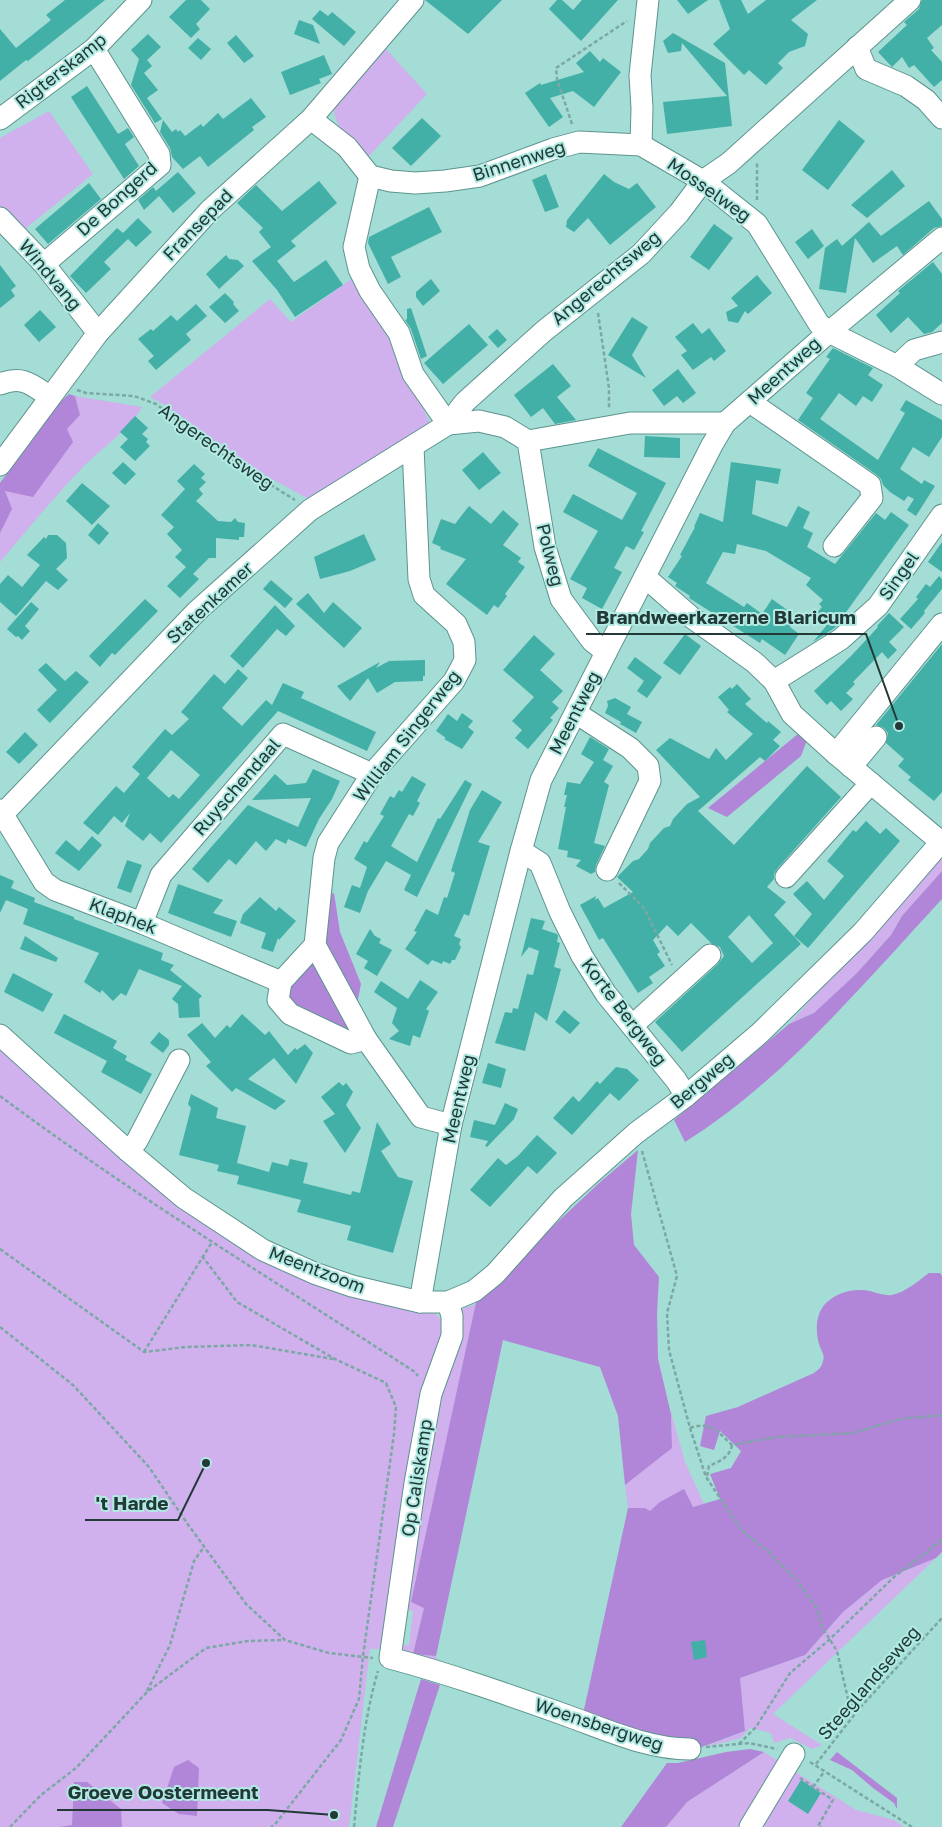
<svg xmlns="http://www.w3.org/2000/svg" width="942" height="1827" viewBox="0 0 942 1827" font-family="'Golos Text',sans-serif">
  <rect width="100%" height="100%" fill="#a4dcd6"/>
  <g fill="#d0b1ed">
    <path d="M386 49 427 94 367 158C357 146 334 126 334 111 334 101 377 58 386 49Z"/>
    <polygon points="49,111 93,174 21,232 0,210 0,138"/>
    <path d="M356 276 389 334 402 376 422 406 430 423 313 499 307 498C278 483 250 467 223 449 199 431 177 410 150 397L270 299 291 322Z"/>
    <path d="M75 396 142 407C135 424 98 452 83 467 54 497 27 530 0 562V533L11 509 5 491 80 415Z"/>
    <polygon points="942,854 942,871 902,916 891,935 857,973 814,1013 789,1024"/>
    <polygon points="0,1038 226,1233 432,1310 441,1320 444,1328 382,1649 370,1649 349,1827 0,1827"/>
    <polygon points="476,1304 424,1608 413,1654 436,1656 439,1667 403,1655 398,1645 409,1645 413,1611 403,1609 438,1399 462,1309"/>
    <polygon points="671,1412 685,1462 704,1504 693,1507 660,1502 650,1511 645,1508 628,1508 625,1485 672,1448"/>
    <polygon points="936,1558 773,1714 822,1745 812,1749 790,1738 774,1743 771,1733 750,1728 741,1738 702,1748 745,1731 740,1678 805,1655 843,1612 882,1580"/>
    <polygon points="764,1752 856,1810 894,1820 904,1827 666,1827 687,1802"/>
  </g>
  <g fill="#b185d7">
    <polygon points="69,394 75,396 80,415 67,429 73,442 33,497 5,491 12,509 0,533 0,483 57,405"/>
    <polygon points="798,734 807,740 801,756 727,817 708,808"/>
    <path d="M942 871V899C863 984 784 1080 685 1142L674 1120 789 1024 814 1013 857 973 891 935 902 916Z"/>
    <polygon points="334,893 340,932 361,984 356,1009 317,940 320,898"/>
    <polygon points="312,962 322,965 356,1032 291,1007 276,982"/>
    <polygon points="638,1150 631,1214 634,1245 659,1277 657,1313 658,1359 671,1414 672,1448 625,1485 618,1416 600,1367 503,1340 436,1656 413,1654 424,1608 411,1602 477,1298 599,1183"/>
    <path d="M929 1273H940L942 1276V1552L936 1558 882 1580 843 1612 805 1655 740 1678 745 1731 691 1751 582 1719 628 1508H645L650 1511 660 1502 684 1489 693 1507 720 1499 710 1474 731 1468 741 1451 720 1431 714 1450 700 1446 706 1416 738 1407 814 1373C818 1370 822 1367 823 1361 825 1355 822 1352 820 1347 815 1333 815 1314 826 1303 838 1292 854 1288 870 1291 877 1293 885 1296 892 1295 906 1292 918 1281 929 1273Z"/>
    <polygon points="421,1679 440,1685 393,1827 376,1827"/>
    <polygon points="750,1749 764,1752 687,1802 666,1827 621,1827 667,1763 678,1763 726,1752"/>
    <polygon points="837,1752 897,1798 897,1809 894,1803 873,1788 852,1770 830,1760"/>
    <polygon points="188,1760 199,1768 197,1816 179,1814 162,1803 174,1767"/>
    <polygon points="74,1782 87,1782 121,1809 122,1827 59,1827 72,1825"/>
  </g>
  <g fill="#42b0a7" fill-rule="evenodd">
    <polygon points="65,0 105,0 28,61 26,60 0,81 0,29 16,48 51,20 46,15"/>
    <polygon points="186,0 201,0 210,9 196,24 200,29 191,38 169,17"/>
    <polygon points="425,0 502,0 468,34"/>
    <polygon points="557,0 562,0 573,10 582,0 618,0 581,41 549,9"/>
    <polygon points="677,0 708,0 688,14"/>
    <polygon points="719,0 741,0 748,14 766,0 817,0 791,20 808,34 805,46 789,52 778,63 783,68 766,85 749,70 744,75 713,44 730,29"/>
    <polygon points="922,0 942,0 942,25 927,38 934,48 931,50 942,62 942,80 934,87 914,65 909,68 902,57 892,67 878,52 907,25 904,22 919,9"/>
    <polygon points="320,10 328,16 332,12 356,32 344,46 312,19"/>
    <polygon points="299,20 313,25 320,44 294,34"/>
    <polygon points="673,33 725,63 732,126 667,134 663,102 727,96 682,43 681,51 668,53 663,41"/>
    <polygon points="148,34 161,47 147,60 152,66 144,73 158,90 147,98 162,119 155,123 131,85 139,59 131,50"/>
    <polygon points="236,35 254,56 244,63 227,43"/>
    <polygon points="198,38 211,49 201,60 188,48"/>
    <polygon points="590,51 600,62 603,58 621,72 594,107 573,91 550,98 563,117 549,127 525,93 540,83 541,85 584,72 576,63"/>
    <polygon points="324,55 332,74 319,79 321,83 290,95 281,72"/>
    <polygon points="87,86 118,134 128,128 134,137 125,144 139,166 124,179 71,97"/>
    <polygon points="251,98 266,117 252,127 254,130 208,167 200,156 183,169 172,157 170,148 160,132 163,120 172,132 176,129 178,132 180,130 185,136 201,124 203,127 218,113 223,119"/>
    <polygon points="422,118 441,136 411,166 392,148"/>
    <polygon points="839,120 865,141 828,190 802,170"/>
    <polygon points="892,170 905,186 867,218 851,205"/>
    <polygon points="178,172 196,193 173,213 159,196 144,210 138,200 153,187 156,191"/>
    <polygon points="546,174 559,207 545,212 532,180"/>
    <polygon points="604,174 614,182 629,189 637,183 656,207 610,245 588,218 574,232 566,227 567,220"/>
    <polygon points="319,181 337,203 291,241 296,246 277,261 294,282 326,260 343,285 295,317 277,290 252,261 271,247 259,232 263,228 237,203 256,185 282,211"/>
    <polygon points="89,183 101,199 48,244 35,229"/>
    <polygon points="929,201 942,219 942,226 934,228 903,255 897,246 873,263 855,238 846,293 819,289 825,248 837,239 842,246 869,222 881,236"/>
    <polygon points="429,207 442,232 391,257 401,277 388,284 368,243 369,237"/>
    <polygon points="138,218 152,232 136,247 128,239 104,262 111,269 86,293 70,276 117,228 123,233"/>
    <polygon points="714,224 733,238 709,270 690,257"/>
    <polygon points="812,229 824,246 808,259 795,242"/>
    <polygon points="226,255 229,259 238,260 244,266 219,289 206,274"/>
    <polygon points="933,262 942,274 942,323 932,332 924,334 908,317 891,333 876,315 900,293 898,291"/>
    <polygon points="0,265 16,286 11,290 15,296 0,308"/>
    <polygon points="757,275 772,293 748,314 745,311 738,323 728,321 726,312 738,306 731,298"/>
    <polygon points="431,279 440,291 423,306 416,297 416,292"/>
    <polygon points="225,293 234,302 233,304 239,311 225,323 209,307"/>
    <polygon points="196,304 207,316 186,334 191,340 156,370 148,361 154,356 138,339 151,329 153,331 171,315 177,321"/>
    <polygon points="411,308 427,356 421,359 411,329 405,320 407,319 407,309"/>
    <polygon points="40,310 56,327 39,342 24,325"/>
    <polygon points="632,317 648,327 632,355 646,378 608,355"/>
    <polygon points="693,323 702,334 709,328 726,351 714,361 711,357 693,370 681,355 687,351 675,337"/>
    <polygon points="469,324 488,345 443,384 424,363"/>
    <polygon points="497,329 507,340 498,348 488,337"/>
    <polygon points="833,348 873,368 868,375 883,385 872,402 863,396 856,406 839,393 820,419 878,460 905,413 900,410 906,400 942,420 942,437 929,457 913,447 900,469 922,484 924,480 935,486 916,516 907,510 914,499 908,496 904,501 890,492 883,485 881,479 877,475 798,420 813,398 806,393 830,359 826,357"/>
    <polygon points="553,364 571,386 557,397 576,420 555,424 543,408 531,417 514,395"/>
    <polygon points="678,369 696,393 683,403 677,396 664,406 652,390"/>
    <polygon points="135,416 148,428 142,434 148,439 146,442 150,446 135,461 120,447 128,439 120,432"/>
    <polygon points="645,436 680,438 680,458 644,457"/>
    <polygon points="598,448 666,483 641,531 644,532 634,550 626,546 614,568 622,572 602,609 582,598 587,588 570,579 598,531 563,512 573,494 622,520 637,493 588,466"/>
    <polygon points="483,452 501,473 479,490 462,470"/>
    <polygon points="123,462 136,474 125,485 112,473"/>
    <polygon points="731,462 781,469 778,484 756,480 752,514 787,527 798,506 810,512 803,528 813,533 807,547 835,564 876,513 885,520 891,512 909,525 844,615 846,618 833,629 813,642 826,626 815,615 822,607 819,604 823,600 806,585 811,578 766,551 737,544 735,554 723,552 706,583 744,607 747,603 762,614 772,599 797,617 790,627 799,634 785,655 762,639 760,643 689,598 690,596 675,586 677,583 668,577 682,556 680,555 695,527 694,527 700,513 723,522"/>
    <polygon points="194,464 205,474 201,478 206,482 199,489 203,494 196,501 218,521 231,522 235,518 238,522 245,523 244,537 239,537 239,540 216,538 216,558 209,558 193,574 199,579 180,598 167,586 186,567 175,557 182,550 167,534 174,527 161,515 185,489 177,481"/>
    <polygon points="82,483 110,506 92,525 66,501"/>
    <polygon points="469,506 491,524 503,510 519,524 503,545 521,558 518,562 525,567 505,594 507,596 498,608 494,605 487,615 446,584 466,559 440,549 441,547 439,546 432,543 441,519 455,524"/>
    <polygon points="98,523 109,533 99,545 88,535"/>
    <polygon points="364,534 376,560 350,571 320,579 314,557"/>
    <polygon points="48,535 57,535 66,543 67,558 56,569 68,580 58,590 46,581 16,616 0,602 0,584 8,575 22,587 23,586 40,565 27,555 44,537 46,539"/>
    <polygon points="942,542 942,572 928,562"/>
    <polygon points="939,576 942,579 942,589 924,611 925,613 911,629 900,619 918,599 916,597 926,584 930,587"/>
    <polygon points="271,580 293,599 285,608 263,589"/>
    <polygon points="308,593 324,613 333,602 362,628 344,648 296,604"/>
    <polygon points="145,599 158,611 115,655 112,653 100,667 89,656"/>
    <polygon points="31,602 39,609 25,626 30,631 22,640 18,636 16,637 7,629"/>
    <polygon points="275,605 295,626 286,636 277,629 243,668 230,656"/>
    <polygon points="889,613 904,627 889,642 897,650 888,659 882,652 853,682 855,684 846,693 853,699 841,711 831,701 827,705 814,691 852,655 878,627 877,626"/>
    <polygon points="685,634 701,646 680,675 663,663"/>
    <polygon points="534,635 555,654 540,670 563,691 552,702 559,708 550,718 553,720 528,749 515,738 522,730 512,721 534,697 503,670"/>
    <polygon points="942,644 942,792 934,801 908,780 911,777 898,766 904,759 886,743 888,733 884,728 876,725"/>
    <polygon points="635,657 662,677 647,698 637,691 644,681 627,668"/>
    <polygon points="425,660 425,676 423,676 423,681 395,682 377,693 368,678 350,701 337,686 380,662 376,668 389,661"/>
    <polygon points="46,663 65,681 76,671 89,682 50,723 37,710 57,690 38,670"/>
    <path d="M238 669 248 678 222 708 242 726 266 700 272 705 283 683 304 692 301 698 376 732 367 751 278 711 161 843 150 833 143 841 125 826 130 813 122 823 114 816 98 835 83 823 116 786 124 793 140 774 132 767 165 729 172 735 189 719 181 712 214 674 225 684ZM171 750 200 775 179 799 173 794 169 798 147 778Z"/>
    <path d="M737 684 751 699 745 704 767 723 768 721 781 732 773 740 780 746 765 761 760 757 698 811 734 845 807 766 841 797 777 869 774 874V879L767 887 786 902 774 915 801 944 682 1052 655 1022 718 964 724 956 720 947 711 943 691 923 678 936 667 925 653 940 660 952 657 954 665 966 649 977 653 983 638 993 603 938 599 940 580 905 596 896 595 900 598 898 604 908 633 892 617 877 633 861 639 859 648 849 650 843 664 828 670 826 673 819 687 804 700 797 656 750 670 738 709 759 716 748 726 760 753 734 727 712 729 710 718 697 730 687 732 689ZM749 915 773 943 752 963 728 937Z"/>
    <polygon points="615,698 631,707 627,714 642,722 636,733 620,724 621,722 605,713 608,706 607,701"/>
    <polygon points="462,713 473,721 468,727 474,732 462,749 444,739 446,738 436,731 448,714 457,721"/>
    <polygon points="25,732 38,745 19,764 6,752"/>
    <polygon points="590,737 609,749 603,760 613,766 604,782 609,785 594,843 605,846 596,865 595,872 591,874 576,866 581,860 567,857 568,851 558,849 566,807 564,807 567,795 564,795 567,782 580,784 594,762 581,754"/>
    <polygon points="313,769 340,781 332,799 319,819 306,847 288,839 286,844 276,839 266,851 256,841 236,865 229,859 208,883 192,869 248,805 298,827 311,798 252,800 275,774 287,785 306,783"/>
    <polygon points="412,776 426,784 417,801 420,803 413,816 409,814 391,846 417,862 438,818 440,819 465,780 472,784 417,897 404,890 411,875 386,861 368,891 360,913 344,907 352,885 360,888 367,867 354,859 364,841 367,843 384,816 380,814 390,796 394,798 399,790 402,792"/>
    <polygon points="482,790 502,802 478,842 490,846 469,916 464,914 454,936 461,939 459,944 461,947 455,960 452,960 450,964 443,961 442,964 432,960 428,965 405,949 417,932 414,931 426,909 438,915 444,897 447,898 455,873 451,871 470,810"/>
    <polygon points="866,821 880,834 886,828 900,841 808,948 794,936 812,914 793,894 807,881 824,900 844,876 827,861 853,830 856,832"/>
    <polygon points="92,836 102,845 79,871 55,853 66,840 79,851"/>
    <polygon points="127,860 142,865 131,893 117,888"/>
    <polygon points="0,875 14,881 11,888 35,898 34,902 74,917 74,919 163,953 161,960 174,965 170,970 202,996 199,999 200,1017 179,1018 178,1004 172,999 182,986 139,969 126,996 121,993 113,1001 102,990 100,993 84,982 99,953 23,924 28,909 6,900 0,913"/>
    <polygon points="178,884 223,900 213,913 237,921 231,937 168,913"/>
    <polygon points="260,897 276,911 279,907 296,921 279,940 278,938 273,952 261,948 266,933 240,923 243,914"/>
    <polygon points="531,918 545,921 542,929 557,934 558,936 557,942 560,943 554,967 561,969 547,1021 535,1012 525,1051 495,1043 505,1012 512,1013 513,1008 518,1009 527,974 533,975 539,951 529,947 521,957"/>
    <polygon points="370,929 375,936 381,939 379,943 392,950 377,976 364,968 368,961 356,954"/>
    <polygon points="25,936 58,958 56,962 20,949"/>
    <polygon points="13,973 53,994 43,1012 4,992"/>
    <polygon points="420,980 438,992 426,1009 429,1011 420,1038 413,1035 410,1046 389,1039 399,1031 392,1023 397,1008 374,992 381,981 408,999"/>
    <polygon points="564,1010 580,1023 570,1034 555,1022"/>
    <polygon points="64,1014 117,1041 113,1048 127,1056 125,1060 152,1074 141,1094 101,1072 107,1061 54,1033"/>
    <polygon points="242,1014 265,1035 269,1031 288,1055 295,1048 297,1050 305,1044 313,1053 296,1084 274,1058 248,1079 286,1101 275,1110 236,1088 232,1092 206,1066 211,1062 187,1035 202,1023 215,1038 227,1025 230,1028"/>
    <polygon points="159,1032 169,1040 169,1045 163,1053 150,1043"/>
    <polygon points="488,1063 506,1069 501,1088 482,1083"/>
    <polygon points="616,1067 627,1069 639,1080 619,1101 610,1093 572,1135 553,1118 573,1096 579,1102 597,1081 600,1084"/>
    <polygon points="339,1082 343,1086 346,1083 353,1092 346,1105 361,1128 345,1153 323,1121 335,1114 321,1097"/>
    <polygon points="191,1094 218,1108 216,1118 246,1126 237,1163 269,1172 272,1162 288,1166 290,1159 308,1163 303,1183 351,1195 352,1191 360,1193 377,1122 391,1144 381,1151 398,1177 413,1181 393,1253 347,1240 351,1226 297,1212 301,1200 237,1184 239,1176 217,1171 219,1165 179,1155 190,1112 191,1108 188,1104"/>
    <polygon points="505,1103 518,1109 514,1119 487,1147 485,1146 488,1141 470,1137 474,1120 495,1125"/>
    <polygon points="537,1135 557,1153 537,1174 528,1166 490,1207 470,1190 498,1158 506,1165 518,1156"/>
    <polygon points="705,1640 707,1657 694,1660 691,1642"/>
    <polygon points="801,1780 821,1793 808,1814 788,1801"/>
  </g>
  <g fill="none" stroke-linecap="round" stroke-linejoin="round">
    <defs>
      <g id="minor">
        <polyline points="857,47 866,69 906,86 926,100 942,118"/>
        <polyline points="0,119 94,49 141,0"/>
        <polyline points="311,119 347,147 370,176"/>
        <polyline points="641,145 642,108 640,75 648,0"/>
        <polyline points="370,176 391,181 415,183 445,181 480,176 553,149 579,142 641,145 703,181 757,224 819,324 829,332 897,366 914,350 942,342"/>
        <polyline points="370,176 354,247 359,269 370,291 399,333 413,374 448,424"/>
        <polyline points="0,218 44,264 98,333"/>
        <polyline points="44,264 160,165 159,154 94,49"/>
        <polyline points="897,366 942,394"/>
        <path d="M0 384C23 375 32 385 50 397"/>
        <polyline points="750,402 870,485 872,498 834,546"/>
        <polyline points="448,424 479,421 505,427 528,441 630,423 725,423"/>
        <polyline points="528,441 545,547 561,599 592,641 606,652"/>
        <polyline points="413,447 419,579 424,595 456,624 464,642 465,660 454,681 372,774 328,843 324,858 315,945 366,1039 421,1117 451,1125"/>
        <polyline points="0,465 98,333 210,210 311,119 413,0"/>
        <polyline points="645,577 691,617 754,662 774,681 841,639 878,606 942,515"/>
        <polyline points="774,681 792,714 836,754 941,842"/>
        <polyline points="576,713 630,748 648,766 650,781 607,870"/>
        <polyline points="836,754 942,624"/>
        <polyline points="851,767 876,737"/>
        <polyline points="0,810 44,882 55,890 142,923 281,982"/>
        <polyline points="0,817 197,611 310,510 448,424 465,402 544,331 641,254 679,213 703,181 729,163 910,0"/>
        <polyline points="521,851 540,863 560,912 582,956 606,994 676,1080 686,1096"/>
        <polyline points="786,877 871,783"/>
        <polyline points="142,923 161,875 283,734 372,774"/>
        <polyline points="315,945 281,982 278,1000 290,1014 351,1043 366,1039"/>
        <polyline points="632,1026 710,955"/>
        <polyline points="0,1035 128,1151 184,1198 263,1250 314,1273 352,1286 420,1302 448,1302 474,1291 495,1274 563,1198 636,1133 686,1096 760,1033 863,932 942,841"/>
        <polyline points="128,1151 137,1141 179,1060"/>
        <polyline points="420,1302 451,1125 521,851 541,780 712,445 725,423 829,332 942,238"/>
        <path d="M448 1302 452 1316V1336L431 1394 415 1483 390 1658C450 1674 509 1695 568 1716 607 1730 648 1749 690 1749"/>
        <polyline points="750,1827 794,1754"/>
      </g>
    </defs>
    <use href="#minor" stroke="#5d948e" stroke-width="23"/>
    <g stroke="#7ba8a4" stroke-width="2.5" stroke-dasharray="4 2.5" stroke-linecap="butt">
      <polyline points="572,124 557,79 556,68 627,21"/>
      <polyline points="757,200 757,163"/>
      <polyline points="598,313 609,388 609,409"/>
      <polyline points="77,390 86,393 134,396 156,404 220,453 295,500"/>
      <polyline points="619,883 644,908 672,965"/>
      <path d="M0 1096C133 1195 276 1282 415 1372L418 1376"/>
      <polyline points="642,1151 677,1276 667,1313 669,1350 690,1428 706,1477 742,1531 769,1552 798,1582 817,1609 822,1627 837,1651 848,1699 858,1710"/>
      <polyline points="0,1249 144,1352 186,1347 251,1345 333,1359"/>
      <polyline points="202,1256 237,1302 335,1359 386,1383 396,1407 394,1434 363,1656 359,1699 341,1740 276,1823 271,1827"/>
      <polyline points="0,1327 73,1385 149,1467 189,1526 246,1604 285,1640 329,1653 373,1658"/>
      <polyline points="144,1352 212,1242"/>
      <path d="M690 1428C711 1421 718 1432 732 1445L777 1437 853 1433 900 1419 942 1415"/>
      <path d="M707 1476 709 1466C720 1461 730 1457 732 1445"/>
      <polyline points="147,1691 170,1645 194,1561 204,1547"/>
      <polyline points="739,1744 756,1727 790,1673 829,1640 894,1577 942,1540"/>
      <polyline points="706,1747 749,1743 777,1749"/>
      <polyline points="810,1762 912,1827"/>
      <polyline points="816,1764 858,1710 942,1618"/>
      <polyline points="800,1778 833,1800 818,1826 821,1827"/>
      <polyline points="813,1787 824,1772"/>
      <polyline points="10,1827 41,1795 76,1768 147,1692 206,1648 248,1641 284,1640"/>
      <path d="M354 1827C359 1774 363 1722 378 1671"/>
    </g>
    <use href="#minor" stroke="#fff" stroke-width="21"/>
  </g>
  <g text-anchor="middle" stroke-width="4" stroke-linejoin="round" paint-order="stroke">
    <g font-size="18" fill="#223937" stroke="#b1eae3">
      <text transform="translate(61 71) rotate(-38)" y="6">Rigterskamp</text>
      <text transform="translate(519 161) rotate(-18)" y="6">Binnenweg</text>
      <text transform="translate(709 190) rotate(35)" y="6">Mosselweg</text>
      <text transform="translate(117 199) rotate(-42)" y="6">De Bongerd</text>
      <text transform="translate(198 225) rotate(-46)" y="6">Fransepad</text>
      <text transform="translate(50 275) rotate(50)" y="6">Windvang</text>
      <text transform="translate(606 278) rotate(-40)" y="6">Angerechtsweg</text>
      <text transform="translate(784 371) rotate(-42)" y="6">Meentweg</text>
      <text transform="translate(216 447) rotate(35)" y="6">Angerechtsweg</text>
      <text transform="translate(550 555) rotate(76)" y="6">Polweg</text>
      <text transform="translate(899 576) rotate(-55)" y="6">Singel</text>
      <text transform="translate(210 603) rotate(-43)" y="6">Statenkamer</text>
      <text transform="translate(575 713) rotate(-63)" y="6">Meentweg</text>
      <text transform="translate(407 736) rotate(-52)" y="6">William Singerweg</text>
      <text transform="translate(237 787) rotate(-49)" y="6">Ruyschendaal</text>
      <text transform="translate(123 916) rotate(21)" y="6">Klaphek</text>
      <text transform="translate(624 1012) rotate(53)" y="6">Korte Bergweg</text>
      <text transform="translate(702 1081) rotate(-40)" y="6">Bergweg</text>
      <text transform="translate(459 1099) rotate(-77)" y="6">Meentweg</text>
      <text transform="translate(317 1270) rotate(21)" y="6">Meentzoom</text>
      <text transform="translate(417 1478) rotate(-81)" y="6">Op Caliskamp</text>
      <text transform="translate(869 1683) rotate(-49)" y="6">Steeglandseweg</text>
      <text transform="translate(599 1725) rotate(18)" y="6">Woensbergweg</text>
    </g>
  </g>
  <path fill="none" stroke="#223937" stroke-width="2" d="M899 726L866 634H586M206 1463L178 1520H85M334 1815L268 1810H57"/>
  <g fill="#223937" stroke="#b1eae3" stroke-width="2">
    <circle cx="899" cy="726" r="5"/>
    <circle cx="206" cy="1463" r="5"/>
    <circle cx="334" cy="1815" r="5"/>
  </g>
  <g font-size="19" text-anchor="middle" font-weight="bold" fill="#223937" stroke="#b1eae3" stroke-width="4" stroke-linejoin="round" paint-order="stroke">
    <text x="726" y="624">Brandweerkazerne Blaricum</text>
    <text x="132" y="1510">'t Harde</text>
    <text x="163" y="1799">Groeve Oostermeent</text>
  </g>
</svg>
